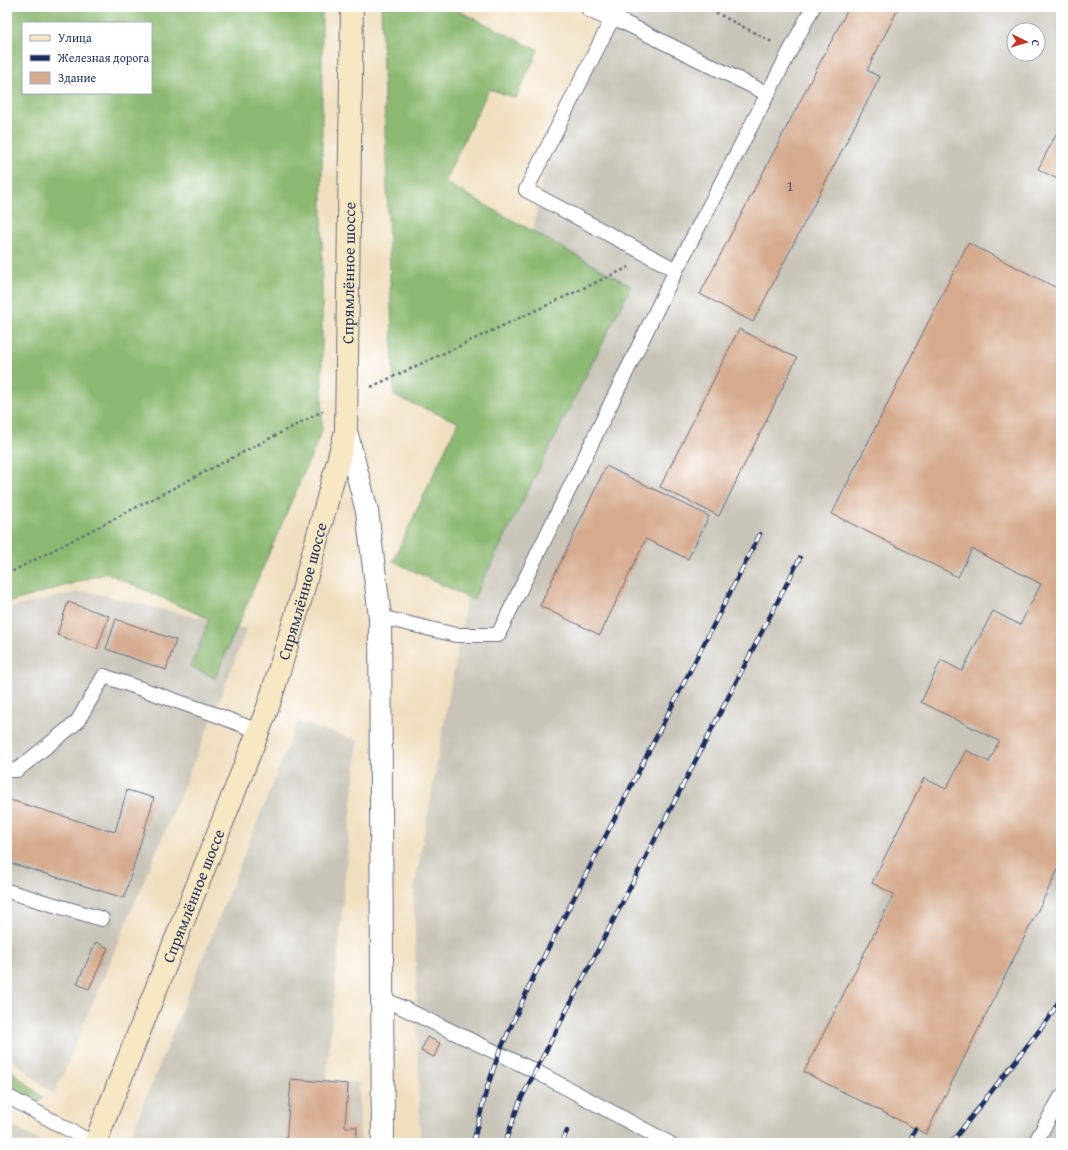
<svg xmlns="http://www.w3.org/2000/svg" width="1068" height="1150" viewBox="0 0 1068 1150" font-family="'Gentium Book Plus',serif">
  <rect width="100%" height="100%" fill="#fff"/>
  <filter id="ink" filterUnits="userSpaceOnUse"><feTurbulence type="fractalNoise" baseFrequency=".025" numOctaves="2"/><feDisplacementMap in="SourceGraphic" scale="8" xChannelSelector="R" yChannelSelector="G"/><feConvolveMatrix kernelMatrix="1 2 1 2 8 2 1 2 1" color-interpolation-filters="sRGB"/></filter>
  <filter id="wash" filterUnits="userSpaceOnUse"><feTurbulence type="fractalNoise" baseFrequency=".012" numOctaves="4" result="noise"/><feDisplacementMap in="SourceGraphic" scale="16" xChannelSelector="R" yChannelSelector="G"/><feGaussianBlur stdDeviation="0.9" result="paint"/><feColorMatrix in="noise" values="0 0 0 0 0 0 0 0 0 0 0 0 0 0 0 0 0 1.4 0 .05"/><feComposite in="paint" operator="in"/></filter>
  <g filter="url(#wash)">
    <rect width="100%" height="100%" fill="#f0dfbf"/>
    <g fill="#c8c4b8" fill-rule="evenodd">
      <path d="M616 7H1061V1143H420L414 890 548 147ZM1014 30H1038V54H1014Z"/>
      <polygon points="84,591 247,629 214,714 54,1095 7,1055 7,608"/>
      <polygon points="298,721 358,741 326,1080 359,1083 361,1143 128,1143"/>
      <polygon points="7,1123 43,1143 7,1143"/>
    </g>
    <g fill="#8cb971" stroke="#547468" fill-rule="evenodd">
      <path d="M7 7H322V431L215 678 191 667 209 619 107 573 7 603ZM23 23H151V93H23Z"/>
      <polygon points="381,7 451,7 538,50 516,98 489,89 444,182 631,286 473,600 393,561 458,422 394,396"/>
      <polygon points="7,1067 43,1098 32,1109 7,1089"/>
    </g>
    <g id="blocks">
      <g fill="#d5aa8d">
        <polygon points="849,7 899,7 867,70 880,77 753,322 700,294"/>
        <polygon points="1061,125 1061,181 1038,169"/>
        <polygon points="968,243 1061,290 1061,864 926,1134 804,1072 894,894 872,883 924,778 946,789 966,750 989,762 999,741 921,702 941,660 962,671 993,611 1020,625 1041,584 972,549 958,577 832,514"/>
        <polygon points="739,329 797,358 719,516 660,487"/>
        <polygon points="606,466 709,516 688,559 646,539 600,635 540,606"/>
        <polygon points="68,602 109,616 97,649 57,635"/>
        <polygon points="116,619 176,640 166,670 106,649"/>
        <polygon points="127,790 154,798 124,898 7,862 7,799 115,832"/>
        <polygon points="96,942 108,948 89,989 77,984"/>
        <polygon points="427,1037 440,1043 434,1057 421,1051"/>
        <polygon points="291,1079 348,1084 345,1127 357,1127 356,1143 286,1143"/>
      </g>
    </g>
  </g>
  <g filter="url(#ink)">
    <use href="#blocks" fill-opacity="0" stroke="#666d80" stroke-width="1"/>
    <g fill="none" stroke-linecap="round" stroke-linejoin="round">
      <defs>
        <g id="lane">
          <polyline points="618,7 526,190 676,270"/>
          <polyline points="613,17 768,94"/>
          <polyline points="380,617 456,635 498,635 676,270 813,7"/>
          <polyline points="7,770 17,770 77,722 104,676 214,714 258,731"/>
          <polyline points="7,891 102,919"/>
          <polyline points="382,998 535,1071 669,1143"/>
          <polyline points="7,1096 93,1143"/>
          <polyline points="1035,1143 1061,1097"/>
        </g>
        <g id="street">
          <polyline points="592,7 613,17"/>
          <polyline points="346,431 367,511 380,617 383,1143"/>
        </g>
        <g id="secondary">
          <path id="s1" d="M95 1143 268 707 298 609 346 431 352 7"/>
        </g>
      </defs>
      <use href="#lane" stroke="#666d80" stroke-width="16"/>
      <use href="#street" stroke="#666d80" stroke-width="24"/>
      <use href="#secondary" stroke="#666d80" stroke-width="24"/>
      <g stroke="#666d80" stroke-width="2.5" stroke-dasharray="3 3" stroke-linecap="butt">
        <polyline points="705,7 774,43"/>
        <polyline points="371,387 629,267"/>
        <polyline points="7,574 323,411"/>
      </g>
      <use href="#lane" stroke="#fff" stroke-width="14"/>
      <use href="#street" stroke="#fff" stroke-width="22"/>
      <use href="#secondary" stroke="#f7e8c3" stroke-width="22"/>
      <defs>
        <g id="rail">
          <polyline points="473,1143 487,1088 499,1053 534,976 760,534"/>
          <polyline points="505,1143 519,1103 800,558"/>
          <polyline points="562,1143 567,1131"/>
          <polyline points="909,1143 915,1129"/>
          <polyline points="951,1143 1049,1018 1061,997"/>
        </g>
      </defs>
      <use href="#rail" stroke="#1b2f5e" stroke-width="4.5"/>
      <use href="#rail" stroke="#fff" stroke-width="3" stroke-dasharray="9" stroke-linecap="butt"/>
    </g>
  </g>
  <g text-anchor="middle" stroke-width="3.5" stroke-linejoin="round" paint-order="stroke">
    <g font-size="14" fill="#4a4e6a">
      <text x="790" y="191">1</text>
    </g>
    <g font-size="16" fill="#1b2f5e" stroke="#fff">
      <text dy="6" stroke="none"><textPath href="#s1" startOffset="914">Спрямлённое шоссе</textPath></text>
      <text dy="6" stroke="none"><textPath href="#s1" startOffset="590">Спрямлённое шоссе</textPath></text>
      <text dy="6" stroke="none"><textPath href="#s1" startOffset="266">Спрямлённое шоссе</textPath></text>
    </g>
  </g>
  <rect width="1068" height="1150" fill="none" stroke="#fff" stroke-width="24"/>
  <rect x="22" y="22" width="130" height="72" fill="#ffffff" stroke="#a4acbf"/>
  <rect x="30" y="35" width="20" height="6" fill="#f7e8c3" stroke="#a4acbf"/>
  <text x="58" y="42" font-size="12" fill="#1b2f5e">Улица</text>
  <rect x="30" y="55" width="20" height="6" fill="#1b2f5e" stroke="#a4acbf"/>
  <text x="58" y="62" font-size="12" fill="#1b2f5e">Железная дорога</text>
  <rect x="30" y="72" width="20" height="12" fill="#d5aa8d" stroke="#a4acbf"/>
  <text x="58" y="82" font-size="12" fill="#1b2f5e">Здание</text>
  <g transform="translate(1026 42) rotate(95)"><circle r="19" fill="#ffffff" stroke="#a4acbf"/>
  <path d="M0-3L7 15L0 10L-7 15Z" fill="#c8321e"/>
  <text y="-6" font-size="11" font-weight="bold" text-anchor="middle" fill="#1b2f5e">С</text>
  </g>
</svg>
